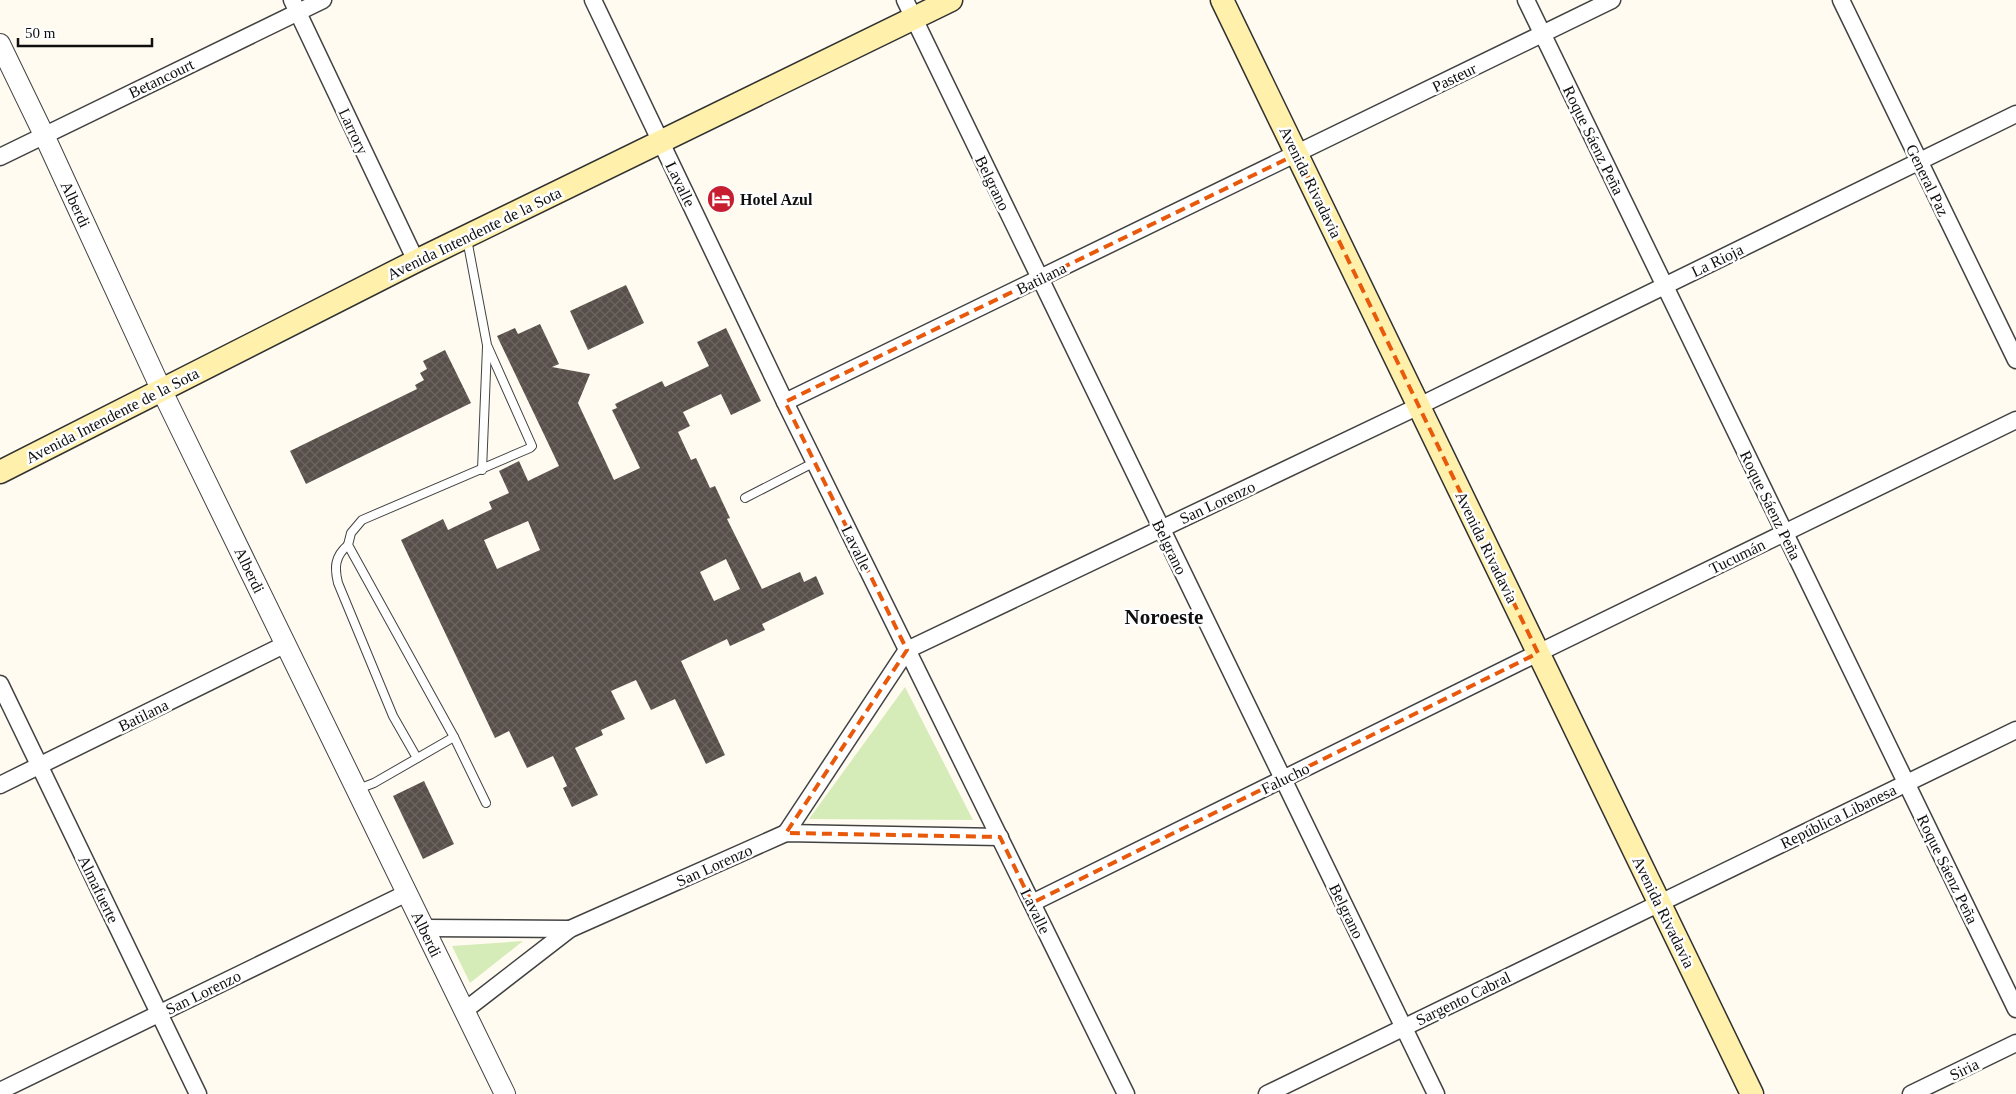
<svg xmlns="http://www.w3.org/2000/svg" width="2016" height="1094" viewBox="0 0 2016 1094" font-family="Georgia,serif">
  <defs>
    <pattern id="building-cross-hatch" width="8" height="8" patternUnits="userSpaceOnUse" patternTransform="scale(1.25)"><rect width="8" height="8" fill="#584f4b"/><path d="M0 0l8 8M0 8l8-8" fill="none" stroke="#6b6461"/></pattern>
  </defs>
  <rect width="100%" height="100%" fill="#fffbf1"/>
  <g fill="#d6ecb8">
    <polygon points="905,687 973,820 809,819"/>
    <polygon points="523,941 470,983 452,946"/>
  </g>
  <g fill="url(#building-cross-hatch)" fill-rule="evenodd">
    <polygon points="626,285 644,323 588,350 570,311"/>
    <path d="M540 324 559 364 552 367 590 374 578 403 614 480 640 468 612 410 617 408 615 404 662 381 665 387 709 366 697 342 726 328 761 401 731 415 721 394 683 412 690 426 678 432 691 460 696 458 710 488 715 486 730 518 727 519 762 589 800 572 804 582 816 576 824 594 762 624 765 630 730 646 727 639 681 661 725 755 706 764 675 699 651 710 636 680 611 691 625 719 601 730 603 735 575 748 598 795 572 807 563 788 567 786 553 756 527 768 509 731 495 738 401 540 443 519 448 530 492 509 489 502 509 493 499 471 519 461 528 481 559 466 497 336 515 328 518 334ZM528 521 540 550 497 569 484 540ZM726 559 740 589 714 601 700 572Z"/>
    <polygon points="445,350 471,403 306,484 290,451 417,389 415,385 424,380 420,373 427,369 423,361"/>
    <polygon points="424,781 454,844 423,859 393,796"/>
  </g>
  <g fill="none" stroke-linecap="round" stroke-linejoin="round">
    <defs>
      <g id="service">
        <polyline points="467,239 487,345 532,446 530,448 362,520 351,533 348,545 454,737 486,803"/>
        <polyline points="482,470 487,347"/>
        <polyline points="745,498 815,462"/>
        <path d="M348 545C335 556 334 567 338 583L393 716 417 758"/>
        <polyline points="358,789 374,783 454,737"/>
      </g>
      <g id="minor">
        <polyline points="292,0 416,261"/>
        <polyline points="593,0 785,402 1126,1094"/>
        <polyline points="905,0 1436,1094"/>
        <polyline points="1526,0 2016,1009"/>
        <polyline points="1841,0 2016,360"/>
        <polyline points="0,157 323,0"/>
        <polyline points="785,402 1612,0"/>
        <polyline points="0,684 198,1094"/>
        <polyline points="0,785 286,644"/>
        <polyline points="786,833 907,650 1419,406 2016,114"/>
        <polyline points="1032,903 1538,653 2016,420"/>
        <polyline points="424,928 570,929"/>
        <polyline points="464,1011 570,929 786,833 1000,837"/>
        <polyline points="0,1091 407,893"/>
        <polyline points="1267,1094 2016,730"/>
        <polyline points="1911,1094 2016,1043"/>
      </g>
      <polyline id="tertiary" points="0,44 44,135 161,389 505,1094"/>
      <g id="secondary">
        <polyline points="1222,0 1752,1094"/>
        <polyline points="0,472 416,261 951,0"/>
      </g>
    </defs>
    <use href="#service" stroke="#424242" stroke-width="10"/>
    <use href="#minor" stroke="#424242" stroke-width="19"/>
    <use href="#tertiary" stroke="#424242" stroke-width="22"/>
    <use href="#secondary" stroke="#313131" stroke-width="25"/>
    <use href="#service" stroke="#fff" stroke-width="8"/>
    <use href="#minor" stroke="#fff" stroke-width="16"/>
    <use href="#tertiary" stroke="#fff" stroke-width="20"/>
    <use href="#secondary" stroke="#fff1ac" stroke-width="22"/>
  </g>
  <path fill="none" stroke="#e8590c" stroke-width="4" stroke-dasharray="10 6" stroke-linejoin="round" d="M1297 154 1538 653 1032 903 1000 837 786 833 907 650 785 402Z"/>
  <defs>
    <symbol id="hotel-disc" viewBox="-11 -11 22 22"><circle r="9.5" fill="#c71f31" stroke="#fff"/><path d="M-6-4.5h1.5V1H6V5H4.5V3h-9V5H-6ZM-4 0a1.8 1.8 0 1 1 3.6 0ZM.5 0V-2.5h3Q6-2.5 6 0Z" fill="#fff"/></symbol>
  </defs>
  <g fill-rule="evenodd">
    <use href="#hotel-disc" x="705" y="183" width="32" height="32"/>
  </g>
  <g text-anchor="middle" stroke-width="5" stroke-linejoin="round" paint-order="stroke">
    <g font-size="16" fill="#0f0f0f" stroke="#fff">
      <text transform="translate(1454 77) rotate(-26)" y="6">Pasteur</text>
      <text transform="translate(161 78) rotate(-26)" y="6">Betancourt</text>
      <text transform="translate(354 131) rotate(65)" y="6">Larrory</text>
      <text transform="translate(1594 140) rotate(64)" y="6">Roque Sáenz Peña</text>
      <text transform="translate(1928 180) rotate(64)" y="6">General Paz</text>
      <text transform="translate(1311 182) rotate(64)" y="6">Avenida Rivadavia</text>
      <text transform="translate(993 183) rotate(64)" y="6">Belgrano</text>
      <text transform="translate(681 184) rotate(64)" y="6">Lavalle</text>
      <text transform="translate(76 204) rotate(65)" y="6">Alberdi</text>
      <text transform="translate(474 233) rotate(-26)" y="6">Avenida Intendente de la Sota</text>
      <text transform="translate(1717 260) rotate(-26)" y="6">La Rioja</text>
      <text transform="translate(1041 278) rotate(-26)" y="6">Batilana</text>
      <text transform="translate(112 415) rotate(-27)" y="6">Avenida Intendente de la Sota</text>
      <text transform="translate(1217 502) rotate(-25)" y="6">San Lorenzo</text>
      <text transform="translate(1771 505) rotate(64)" y="6">Roque Sáenz Peña</text>
      <text transform="translate(1170 547) rotate(64)" y="6">Belgrano</text>
      <text transform="translate(1487 547) rotate(64)" y="6">Avenida Rivadavia</text>
      <text transform="translate(857 548) rotate(64)" y="6">Lavalle</text>
      <text transform="translate(1737 556) rotate(-26)" y="6">Tucumán</text>
      <text transform="translate(250 570) rotate(64)" y="6">Alberdi</text>
      <text transform="translate(143 715) rotate(-26)" y="6">Batilana</text>
      <text transform="translate(1285 778) rotate(-26)" y="6">Falucho</text>
      <text transform="translate(1838 816) rotate(-26)" y="6">República Libanesa</text>
      <text transform="translate(714 865) rotate(-24)" y="6">San Lorenzo</text>
      <text transform="translate(1948 869) rotate(64)" y="6">Roque Sáenz Peña</text>
      <text transform="translate(99 889) rotate(64)" y="6">Almafuerte</text>
      <text transform="translate(1036 911) rotate(64)" y="6">Lavalle</text>
      <text transform="translate(1347 911) rotate(64)" y="6">Belgrano</text>
      <text transform="translate(1664 912) rotate(64)" y="6">Avenida Rivadavia</text>
      <text transform="translate(427 934) rotate(64)" y="6">Alberdi</text>
      <text transform="translate(203 992) rotate(-26)" y="6">San Lorenzo</text>
      <text transform="translate(1463 998) rotate(-26)" y="6">Sargento Cabral</text>
      <text transform="translate(1964 1069) rotate(-26)" y="6">Siria</text>
    </g>
    <g font-size="16" font-weight="bold" fill="#0f0f0f" stroke="#fff" text-anchor="start">
      <text x="740" y="205">Hotel Azul</text>
    </g>
    <g font-size="21" font-weight="bold" fill="#0f0f0f" stroke="#fff">
      <text x="1164" y="624">Noroeste</text>
    </g>
  </g>
  <path d="M18 38v8h134v-8" fill="none" stroke="#0f0f0f" stroke-width="2.5"/>
  <text x="25" y="38" font-size="15" fill="#0f0f0f" stroke="#ffffff" stroke-width="4" paint-order="stroke">50 m</text>
</svg>
